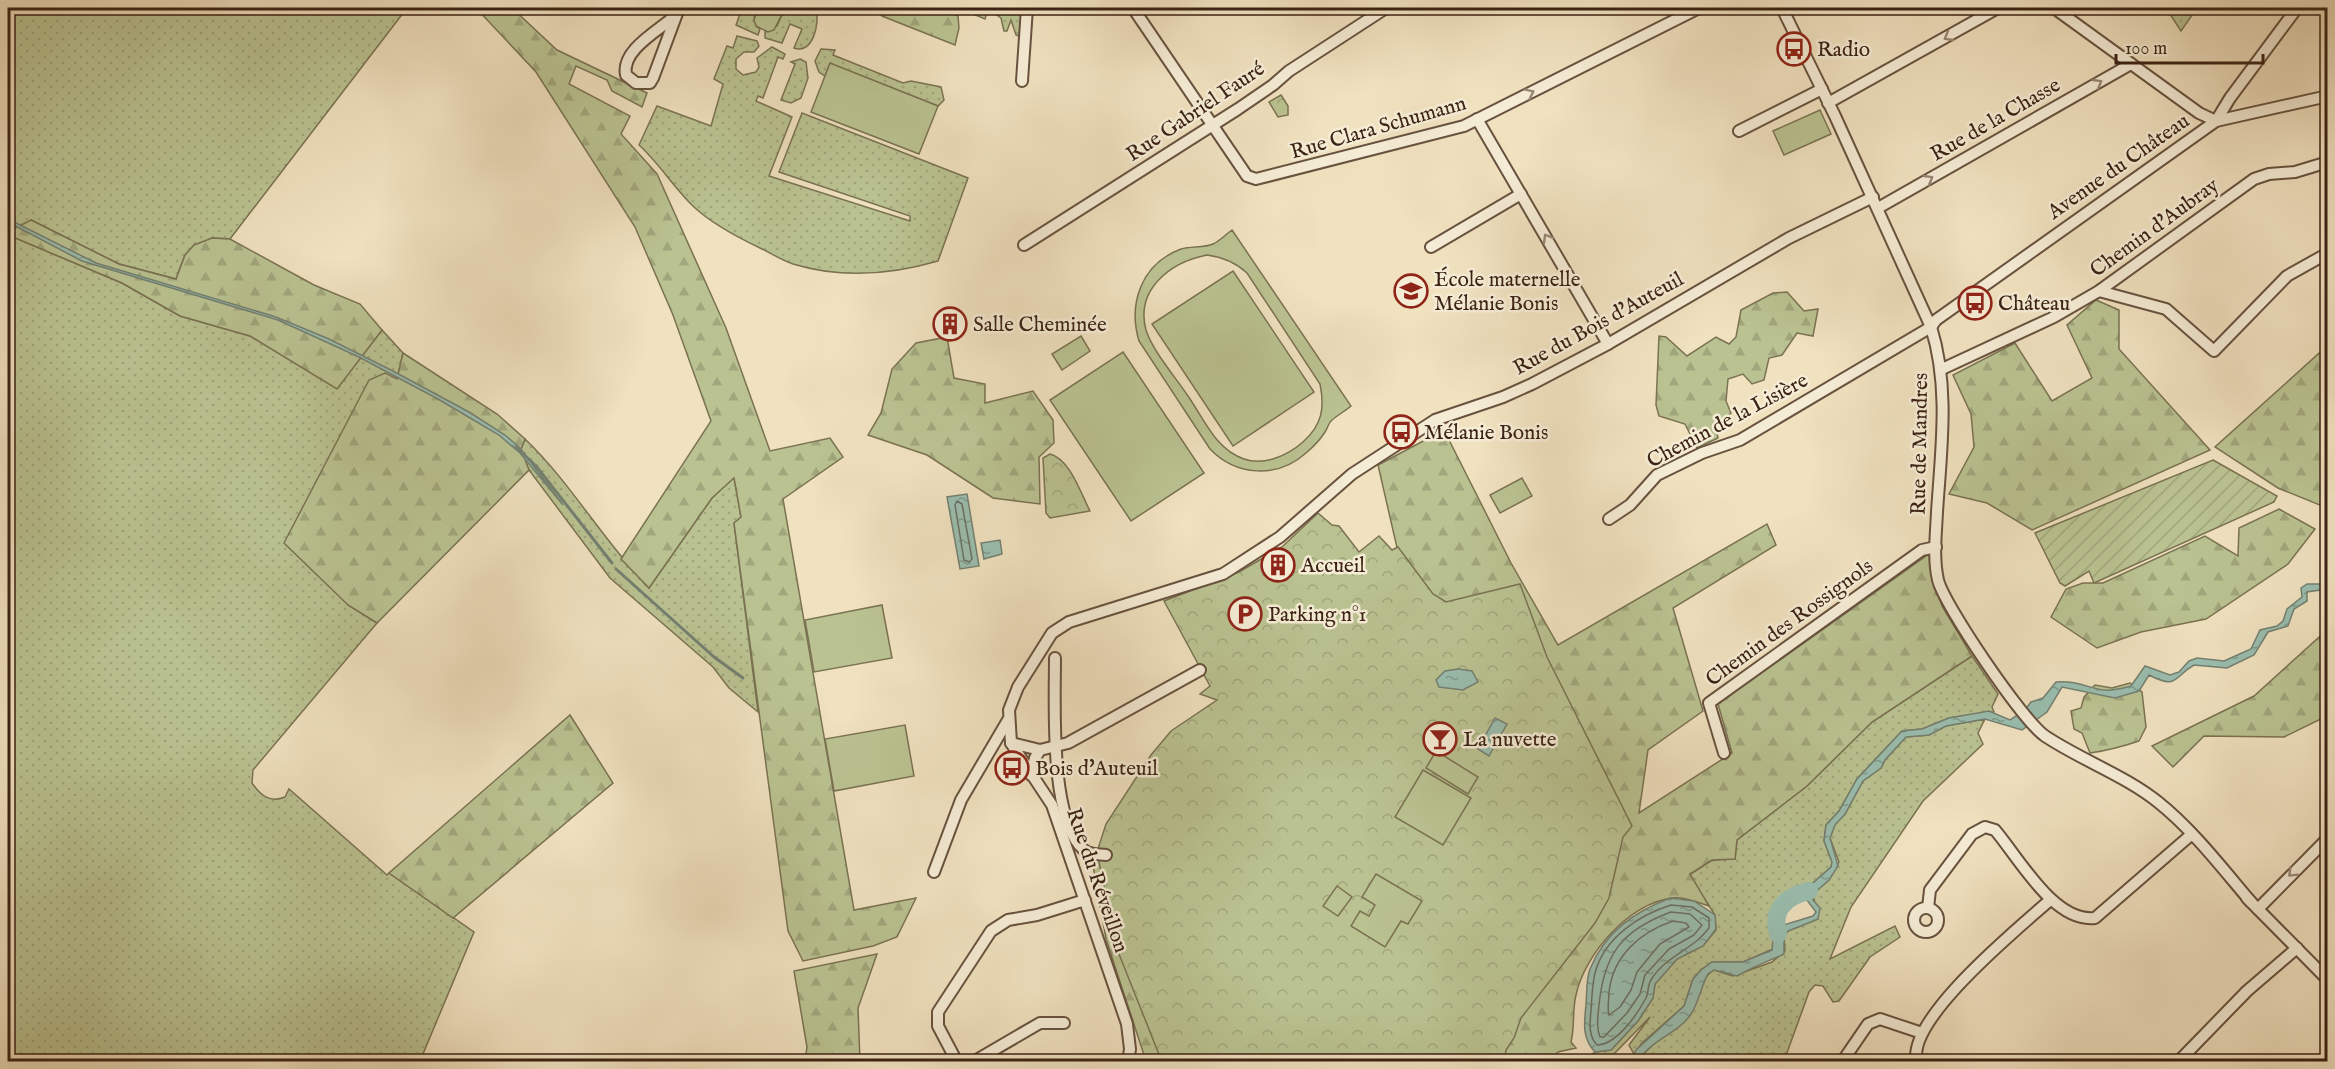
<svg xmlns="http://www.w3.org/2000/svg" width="2335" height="1069" viewBox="0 0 2335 1069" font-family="'IM FELL English',serif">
  <defs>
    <pattern id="grass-dots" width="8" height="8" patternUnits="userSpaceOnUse" patternTransform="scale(1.5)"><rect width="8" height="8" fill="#bac291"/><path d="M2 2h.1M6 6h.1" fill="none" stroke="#a1a67c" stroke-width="1.8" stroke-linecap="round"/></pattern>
    <pattern id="forest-firs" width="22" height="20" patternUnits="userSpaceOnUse" patternTransform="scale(1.5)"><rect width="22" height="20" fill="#bac291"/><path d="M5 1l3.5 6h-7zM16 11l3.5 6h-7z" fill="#a1a67c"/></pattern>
    <pattern id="park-crowns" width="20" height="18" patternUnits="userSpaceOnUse" patternTransform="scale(1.5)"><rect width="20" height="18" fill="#bac291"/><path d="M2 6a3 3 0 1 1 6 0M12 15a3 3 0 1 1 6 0" fill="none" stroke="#a1a67c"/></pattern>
    <pattern id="garden-furrows" width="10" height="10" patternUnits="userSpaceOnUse" patternTransform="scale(1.5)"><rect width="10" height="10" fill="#bac291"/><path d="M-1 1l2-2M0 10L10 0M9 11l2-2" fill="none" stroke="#a1a67c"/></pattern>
    <pattern id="water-ripples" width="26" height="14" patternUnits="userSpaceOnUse" patternTransform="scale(1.5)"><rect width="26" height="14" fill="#9abeaf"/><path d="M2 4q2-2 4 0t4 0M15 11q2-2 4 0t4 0" fill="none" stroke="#7f9a8d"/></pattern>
  </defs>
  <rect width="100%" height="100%" fill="#f0e1bf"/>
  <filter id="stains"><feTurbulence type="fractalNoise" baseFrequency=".00333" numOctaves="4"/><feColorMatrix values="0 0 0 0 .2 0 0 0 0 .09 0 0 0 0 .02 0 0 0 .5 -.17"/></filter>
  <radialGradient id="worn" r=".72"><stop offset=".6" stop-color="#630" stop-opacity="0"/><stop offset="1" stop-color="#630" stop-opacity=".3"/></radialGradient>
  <g fill="url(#grass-dots)" stroke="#7a7252" stroke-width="1.5">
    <path d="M8 8H407L230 239 212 238 185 255 176 279 119 264 31 220 13 237 122 283 180 316 250 336 337 388 382 330 403 353 348 605 377 623 253 770 252 783C261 796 270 803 285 797L289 789 387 875 389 873 474 932 420 1061H8Z"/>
    <polygon points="742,8 758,8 754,17 756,26 760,29 758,35 736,25"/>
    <path d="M785 8 816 9C820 23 813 55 794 48L802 29 790 24 782 43 765 38V31L777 26Z"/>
    <polygon points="959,8 1023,8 1021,37 1016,35 1011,20 1007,31 1004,31 1001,18 988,9 985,19"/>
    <polygon points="2166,8 2197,8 2181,31"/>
    <path d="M737 36 757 41 759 46 754 52H744L736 59V69L743 75 756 72 759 67 757 58 772 47 785 54 783 59 778 57 763 98 758 96 756 101 792 117 769 176 910 221V216L779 172 802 113 968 178 938 261C890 275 842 279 793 264 781 260 771 253 760 248 737 237 712 224 694 207 674 188 659 163 639 145L657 106 711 126 723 84 714 79 727 46 733 48Z"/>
    <polygon points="821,49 835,50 833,55 903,83 911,81 941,87 944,100 938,106 830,64 825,76 819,72 815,61"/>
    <polygon points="800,59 806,62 808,78 801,98 791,103 781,100 795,64 791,62"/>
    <path d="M525 439C572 484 603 541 649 588L712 498 734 477 741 517 734 523 758 712 729 688 713 667 610 578 529 470 521 449Z"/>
    <polygon points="1972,656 1998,694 1992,707 1994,712 1949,718 1922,729 1902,731 1857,779 1839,811 1826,825 1824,841 1832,862 1831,867 1805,890 1790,892 1783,897 1773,919 1773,949 1743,962 1712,962 1701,970 1693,979 1684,1006 1642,1043 1634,1054 1629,1045 1650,1017 1610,1058 1593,1062 1587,1058 1595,1052 1611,1050 1638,1021 1653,998 1655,984 1677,959 1703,946 1716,930 1715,915 1689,875 1712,860 1735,859 1737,840 1807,786 1872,722"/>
    <path d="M1985 719 1978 733 1983 744 1923 801 1851 907 1830 959 1895 926 1900 937 1870 957 1839 1001 1833 1002 1823 986 1815 985 1809 992 1784 1061 1638 1062C1652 1038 1680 1030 1694 1006 1702 993 1700 978 1714 970L1733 976 1772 962 1785 951 1784 936 1788 931 1818 919 1813 894 1829 880 1839 862 1830 838 1835 824 1845 814 1863 781 1881 768 1885 760 1906 737 1929 735 1945 726Z"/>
  </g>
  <g fill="url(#forest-firs)" stroke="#7a7252" stroke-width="1.5">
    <polygon points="476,8 512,8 557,50 647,93 642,107 612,91 607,80 576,66 569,84 630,116 621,134 657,174 726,328 770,451 830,438 843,457 783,499 854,910 916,898 897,937 873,946 803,961 788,931 734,523 741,517 734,478 712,498 649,588 621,559 711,421 673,315 635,227 536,72"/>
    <polygon points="875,8 944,8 958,16 959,28 955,45 882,16"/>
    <polygon points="31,220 119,264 176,279 185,255 194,245 212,238 230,239 314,285 360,304 382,330 337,389 250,336 180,316 122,283 13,237 11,230"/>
    <polygon points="1787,292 1804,311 1818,309 1813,336 1797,333 1782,355 1769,358 1764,380 1752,384 1743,374 1728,379 1726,401 1731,413 1716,427 1718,438 1697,448 1685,424 1659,416 1656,405 1659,336 1666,337 1687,356 1716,337 1729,344 1736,337 1741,310 1773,293"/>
    <polygon points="2096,300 2119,310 2119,349 2210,450 2032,530 1987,503 1949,494 1974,447 1971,414 1953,375 2015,343 2052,401 2092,378 2067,325"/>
    <polygon points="947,337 954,378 985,384 985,403 1033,391 1053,420 1054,443 1039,457 1040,504 993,498 927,455 868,435 881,413 892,369 916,343"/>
    <polygon points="2327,346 2327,508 2278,488 2215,447"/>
    <polygon points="403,353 497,414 525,439 521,449 529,470 377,623 348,605 284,543 369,380 385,373 397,379"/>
    <path d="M1444 430 1511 563 1558 645 1767 524 1776 545 1673 608 1703 711 1648 750 1639 813 1732 753 1718 704 1929 554 1942 606 1972 656 1872 722 1807 786 1737 840 1735 859 1712 860 1690 874 1709 906C1699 903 1684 896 1673 898 1630 902 1584 955 1576 995 1572 1011 1575 1027 1571 1042L1576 1048 1558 1052 1550 1061 1538 1058 1534 1062 1146 1061 1106 939 1093 865 1118 816 1435 620 1401 565 1378 465Z"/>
    <polygon points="2279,509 2315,529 2288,564 2206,619 2141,632 2097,648 2051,617 2066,589 2083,583 2103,583 2205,536 2238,556 2239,528"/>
    <polygon points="2327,630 2327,716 2284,737 2204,736 2173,767 2152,746 2254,696"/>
    <path d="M2130 683 2142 692 2146 727 2139 741C2124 746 2105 751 2090 753L2082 733 2074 729 2071 711 2081 708 2084 697 2095 685 2112 688Z"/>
    <polygon points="570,715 613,783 453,918 389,873"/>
    <polygon points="877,954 858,1008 860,1061 805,1061 807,1047 794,971"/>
  </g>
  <g fill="url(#park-crowns)" stroke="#7a7252" stroke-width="1.5">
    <polygon points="1281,95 1288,106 1288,115 1278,117 1269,102"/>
    <path d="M1050 454C1070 459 1081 494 1090 511L1050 518 1046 513 1043 458Z"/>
    <polygon points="1318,513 1332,525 1339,526 1359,552 1379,536 1392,550 1398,547 1433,594 1446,602 1520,584 1547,657 1632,826 1623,837 1609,898 1595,923 1521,1018 1514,1038 1506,1050 1504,1061 1162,1062 1117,949 1097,852 1106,824 1151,755 1171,731 1217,700 1200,694 1210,686 1164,601 1239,572 1282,547"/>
  </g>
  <polygon fill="url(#garden-furrows)" stroke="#7a7252" stroke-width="1.5" points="2213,460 2277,496 2274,502 2094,583 2089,571 2065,586 2060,583 2035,533"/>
  <g fill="#bac291" stroke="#7a7252" stroke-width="1.5" fill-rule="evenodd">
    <polygon points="758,8 785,8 774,30 768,32 756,26 754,20"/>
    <polygon points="830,63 938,106 919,154 811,112"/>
    <polygon points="1820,110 1831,134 1784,155 1773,131"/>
    <path d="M1232 230 1351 406C1345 411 1338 415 1332 420 1328 423 1328 428 1325 432 1320 440 1313 447 1306 453 1277 479 1236 476 1210 449L1139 341C1128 304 1141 264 1181 249 1191 246 1204 248 1213 244 1220 241 1226 234 1232 230ZM1207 255C1223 257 1235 262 1247 273L1320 384C1325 408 1322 425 1303 442 1288 455 1265 466 1244 459 1216 450 1204 419 1188 396 1176 378 1152 350 1146 330 1135 289 1171 262 1207 255Z"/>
    <polygon points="1233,271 1314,392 1233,446 1152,324"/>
    <polygon points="1081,336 1090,351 1062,370 1052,354"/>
    <polygon points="1123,352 1204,473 1131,521 1050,400"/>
    <polygon points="1522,478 1532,496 1500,513 1490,495"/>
    <polygon points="882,605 892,658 814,672 805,620"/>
    <polygon points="905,725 914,776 834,791 825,739"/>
    <polygon points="1436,751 1478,777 1468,794 1426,768"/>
    <polygon points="1423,770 1471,798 1443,845 1395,817"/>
    <polygon points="1376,874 1422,901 1408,924 1401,921 1385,947 1351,926 1360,911 1369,916 1375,905 1362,897"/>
    <polygon points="1337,886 1352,897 1338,916 1323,906"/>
  </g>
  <g fill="url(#water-ripples)" stroke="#748071" stroke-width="1.5">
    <polygon points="8,219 96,263 276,317 329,339 391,370 469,412 505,435 520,448 563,505 520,453 499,435 438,399 359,357 278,320 82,261 8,222"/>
    <polygon points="967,494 979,566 960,569 947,497"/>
    <polygon points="1000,540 1002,554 984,559 981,543"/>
    <path d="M2307 584H2327V589L2307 592V601L2294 609 2288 626 2268 632 2254 655 2227 668 2194 665C2173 677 2178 690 2149 675L2139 691 2115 698 2062 687 2047 712 2022 730 1985 719 1946 726 1929 735 1906 737 1885 760 1881 768 1863 781 1845 814 1835 825 1830 838 1838 866 1829 880 1813 894V900L1820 908 1818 919 1788 931 1784 936V954C1769 961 1752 967 1737 976L1714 970 1708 974C1701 986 1699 1002 1691 1014 1679 1033 1652 1039 1638 1061L1631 1062 1636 1050 1684 1006 1693 979 1701 970 1712 962H1743L1772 950 1774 928 1813 916 1816 912 1806 899 1805 890 1831 867 1832 862 1824 841 1826 825 1839 811 1857 779 1902 731 1922 729 1949 718 1989 711 2010 720 2024 711 2031 702 2043 698 2056 682C2074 680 2086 687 2103 690 2112 691 2123 688 2131 686L2145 666 2170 675 2179 672 2189 661 2197 658 2224 661 2251 649 2260 630 2277 626 2283 621 2287 609 2302 597 2301 588Z"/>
    <polygon points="1458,669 1472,671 1478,682 1463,690 1439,687 1436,680 1445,671"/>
    <polygon points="1495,718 1507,724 1489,756 1478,749"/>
    <path d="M1670 898 1694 901 1715 915 1716 929 1703 946 1677 959 1655 984 1653 998 1638 1021 1611 1050 1595 1052C1582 1038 1584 1024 1586 1005 1587 994 1586 979 1590 969 1605 932 1634 912 1670 898Z"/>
  </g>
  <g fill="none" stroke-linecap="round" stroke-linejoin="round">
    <g stroke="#6a7062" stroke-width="1.5">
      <polygon points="957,501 962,504 972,559 969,562 964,560 955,505"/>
      <path d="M1671 905 1692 907 1709 918V928C1693 950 1665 956 1651 980 1647 986 1649 993 1646 998 1637 1015 1616 1045 1597 1045 1588 1036 1590 1022 1591 1010 1592 998 1592 985 1595 973 1604 938 1639 915 1671 905Z"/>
      <path d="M1671 912 1690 914 1702 925 1694 935 1669 949 1645 975 1640 994 1627 1013 1604 1037H1600C1596 1027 1598 1016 1599 1005 1604 954 1622 930 1671 912Z"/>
      <path d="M1673 921 1686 923 1689 927 1660 944 1637 972 1631 990 1620 1007 1609 1015C1607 1008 1609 1000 1609 992 1613 956 1640 932 1673 921Z"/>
    </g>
    <g stroke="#748071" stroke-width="3">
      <polyline points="516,447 536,466 612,563"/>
      <polyline points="616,569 714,657 743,678"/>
    </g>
    <path stroke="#9abeaf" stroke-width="18" d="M1778 934C1771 910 1786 896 1809 891"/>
    <defs>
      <g id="minor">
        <polyline points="1133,8 1247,176 1256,179 1464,126 1699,8"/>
        <path d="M1782 8 1835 116 1931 327C1950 387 1941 450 1937 512 1936 534 1933 558 1938 580 1944 605 2023 721 2045 736 2081 760 2124 775 2158 802 2193 830 2222 868 2251 902"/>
        <polyline points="2054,8 2199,113 2216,121 2328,96"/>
        <path d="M675 16C658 31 621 50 626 75L636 83H650L653 78 679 8"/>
        <polyline points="1022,81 1027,8"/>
        <polyline points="1828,103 1998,8"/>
        <polyline points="1477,119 1608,344"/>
        <polyline points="1739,131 1822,89"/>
        <polyline points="1878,208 2131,64"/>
        <polyline points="1024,245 1238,109 1273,85 1289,71 1386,8"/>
        <polyline points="1431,247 1521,194"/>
        <polyline points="2099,291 2166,309 2214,351 2287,276 2328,253"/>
        <polyline points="1942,369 2054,317 2099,291 2254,179 2269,174 2295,172 2328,162"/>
        <polyline points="1609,519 1630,505 1657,475 1702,453 1740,440 1931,327 1936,320 2216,121 2230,98 2297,8"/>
        <path d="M1055 658C1055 702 1049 820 1084 850 1090 855 1099 854 1106 855"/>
        <polyline points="1011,743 1040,750"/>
        <polyline points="1724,753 1709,703 1922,550 1936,547"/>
        <polyline points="1031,775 1035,758 1040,750 1068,743 1200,670"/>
        <polyline points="934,872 961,800 1008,720"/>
        <polyline points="2247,898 2328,980"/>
        <circle cx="1926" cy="920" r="12"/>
        <path d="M1928 908 1930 890 1972 834 1985 827 1995 830C2019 858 2054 923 2095 918L2192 834"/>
        <polyline points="2258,909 2328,838"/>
        <polyline points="957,1062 938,1026 938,1012 991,931 1008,920 1037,915 1085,900"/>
        <polyline points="973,1062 1040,1023 1064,1023"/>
        <polyline points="1128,1062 1130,1049 1127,1024 1052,805 1011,743 1009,710 1018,687 1052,633 1069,622 1223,574 1280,537 1352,474 1435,420 1503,397 1532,384 1608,344 1789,238 1873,197"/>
        <polyline points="1842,1062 1868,1024 1880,1019 1922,1033"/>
        <path d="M1917 1062C1905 1020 2020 927 2050 900"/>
        <polyline points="2178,1062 2247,991 2297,948"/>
      </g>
    </defs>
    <use href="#minor" stroke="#68523f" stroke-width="14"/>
    <use href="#minor" stroke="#f5ecd5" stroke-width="10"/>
  </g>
  <defs><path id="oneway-chevron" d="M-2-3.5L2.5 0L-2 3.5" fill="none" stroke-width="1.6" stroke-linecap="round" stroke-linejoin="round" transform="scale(1.5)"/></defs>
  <g stroke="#988774">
    <use href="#oneway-chevron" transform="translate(1948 37) rotate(150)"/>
    <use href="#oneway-chevron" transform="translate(2098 83) rotate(-30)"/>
    <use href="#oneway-chevron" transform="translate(1530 93) rotate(-26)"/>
    <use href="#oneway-chevron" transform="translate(1929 179) rotate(-30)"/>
    <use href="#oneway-chevron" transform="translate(1547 238) rotate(-120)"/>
    <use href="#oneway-chevron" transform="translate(2292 873) rotate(135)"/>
  </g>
  <defs>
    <symbol id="bus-ring" viewBox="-11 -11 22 22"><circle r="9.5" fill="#f5ecd5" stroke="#8f2418" stroke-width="1.5"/><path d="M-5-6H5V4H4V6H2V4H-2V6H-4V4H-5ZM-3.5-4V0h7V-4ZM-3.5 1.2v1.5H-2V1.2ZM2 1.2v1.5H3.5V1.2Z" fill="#8f2418"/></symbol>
    <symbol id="school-ring" viewBox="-11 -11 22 22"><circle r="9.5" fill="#f5ecd5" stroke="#8f2418" stroke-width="1.5"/><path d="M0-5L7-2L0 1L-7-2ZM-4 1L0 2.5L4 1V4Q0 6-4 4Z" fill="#8f2418"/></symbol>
    <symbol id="building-ring" viewBox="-11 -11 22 22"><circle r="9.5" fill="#f5ecd5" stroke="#8f2418" stroke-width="1.5"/><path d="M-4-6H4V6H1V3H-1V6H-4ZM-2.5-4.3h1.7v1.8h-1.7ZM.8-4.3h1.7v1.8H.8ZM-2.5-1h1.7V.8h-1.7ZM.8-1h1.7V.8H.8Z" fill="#8f2418"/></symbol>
    <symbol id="parking-ring" viewBox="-11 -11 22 22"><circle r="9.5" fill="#f5ecd5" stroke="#8f2418" stroke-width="1.5"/><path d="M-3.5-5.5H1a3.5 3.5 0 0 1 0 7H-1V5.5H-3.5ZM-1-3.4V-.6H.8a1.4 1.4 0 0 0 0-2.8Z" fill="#8f2418"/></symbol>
    <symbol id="bar-ring" viewBox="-11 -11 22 22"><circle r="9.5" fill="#f5ecd5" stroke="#8f2418" stroke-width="1.5"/><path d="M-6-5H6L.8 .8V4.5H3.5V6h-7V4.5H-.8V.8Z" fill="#8f2418"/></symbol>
  </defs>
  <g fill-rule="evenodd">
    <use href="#bus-ring" x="1775" y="30" width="38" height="38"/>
    <use href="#school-ring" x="1392" y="272" width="38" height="38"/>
    <use href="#bus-ring" x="1956" y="284" width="38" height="38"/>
    <use href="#building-ring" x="931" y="305" width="38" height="38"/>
    <use href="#bus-ring" x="1382" y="413" width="38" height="38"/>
    <use href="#building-ring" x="1259" y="546" width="38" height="38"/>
    <use href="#parking-ring" x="1226" y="595" width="38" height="38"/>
    <use href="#bar-ring" x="1421" y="720" width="38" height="38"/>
    <use href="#bus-ring" x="993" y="749" width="38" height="38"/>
  </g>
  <g text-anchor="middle" stroke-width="5" stroke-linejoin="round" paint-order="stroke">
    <g font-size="21" fill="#3b2214" stroke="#f5ecd5" text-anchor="start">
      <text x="1817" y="56">Radio</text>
      <text x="1434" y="286">École maternelle<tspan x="1434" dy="24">Mélanie Bonis</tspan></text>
      <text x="1998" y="310">Château</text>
      <text x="973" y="331">Salle Cheminée</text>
      <text x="1424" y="439">Mélanie Bonis</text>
      <text x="1301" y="572">Accueil</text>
      <text x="1268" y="621">Parking n°1</text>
      <text x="1463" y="746">La nuvette</text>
      <text x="1035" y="775">Bois d'Auteuil</text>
    </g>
    <g font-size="21" fill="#3b2214" stroke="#f5ecd5">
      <text transform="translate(1195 111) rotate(-34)" y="7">Rue Gabriel Fauré</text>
      <text transform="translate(1995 119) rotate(-30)" y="7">Rue de la Chasse</text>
      <text transform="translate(1378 127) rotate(-16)" y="7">Rue Clara Schumann</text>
      <text transform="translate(2118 166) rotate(-35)" y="7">Avenue du Château</text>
      <text transform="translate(2154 227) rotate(-36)" y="7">Chemin d'Aubray</text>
      <text transform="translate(1598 323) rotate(-29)" y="7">Rue du Bois d'Auteuil</text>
      <text transform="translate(1727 420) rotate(-28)" y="7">Chemin de la Lisière</text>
      <text transform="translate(1919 444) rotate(-89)" y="7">Rue de Mandres</text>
      <text transform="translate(1789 622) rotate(-36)" y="7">Chemin des Rossignols</text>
      <text transform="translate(1098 880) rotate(71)" y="7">Rue du Réveillon</text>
    </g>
  </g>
  <rect width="2335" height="1069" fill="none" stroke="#f0e1bf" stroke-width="30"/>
  <rect x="9" y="9" width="2317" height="1051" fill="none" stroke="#3b2214" stroke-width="3"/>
  <rect x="15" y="15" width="2305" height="1039" fill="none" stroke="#3b2214" stroke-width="1.5"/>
  <path d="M2116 54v9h147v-9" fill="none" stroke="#3b2214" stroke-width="3"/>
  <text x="2125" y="54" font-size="18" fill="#3b2214" stroke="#f5ecd5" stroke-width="4.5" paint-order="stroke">100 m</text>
  <rect width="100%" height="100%" filter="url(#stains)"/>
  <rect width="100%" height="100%" fill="url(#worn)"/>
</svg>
